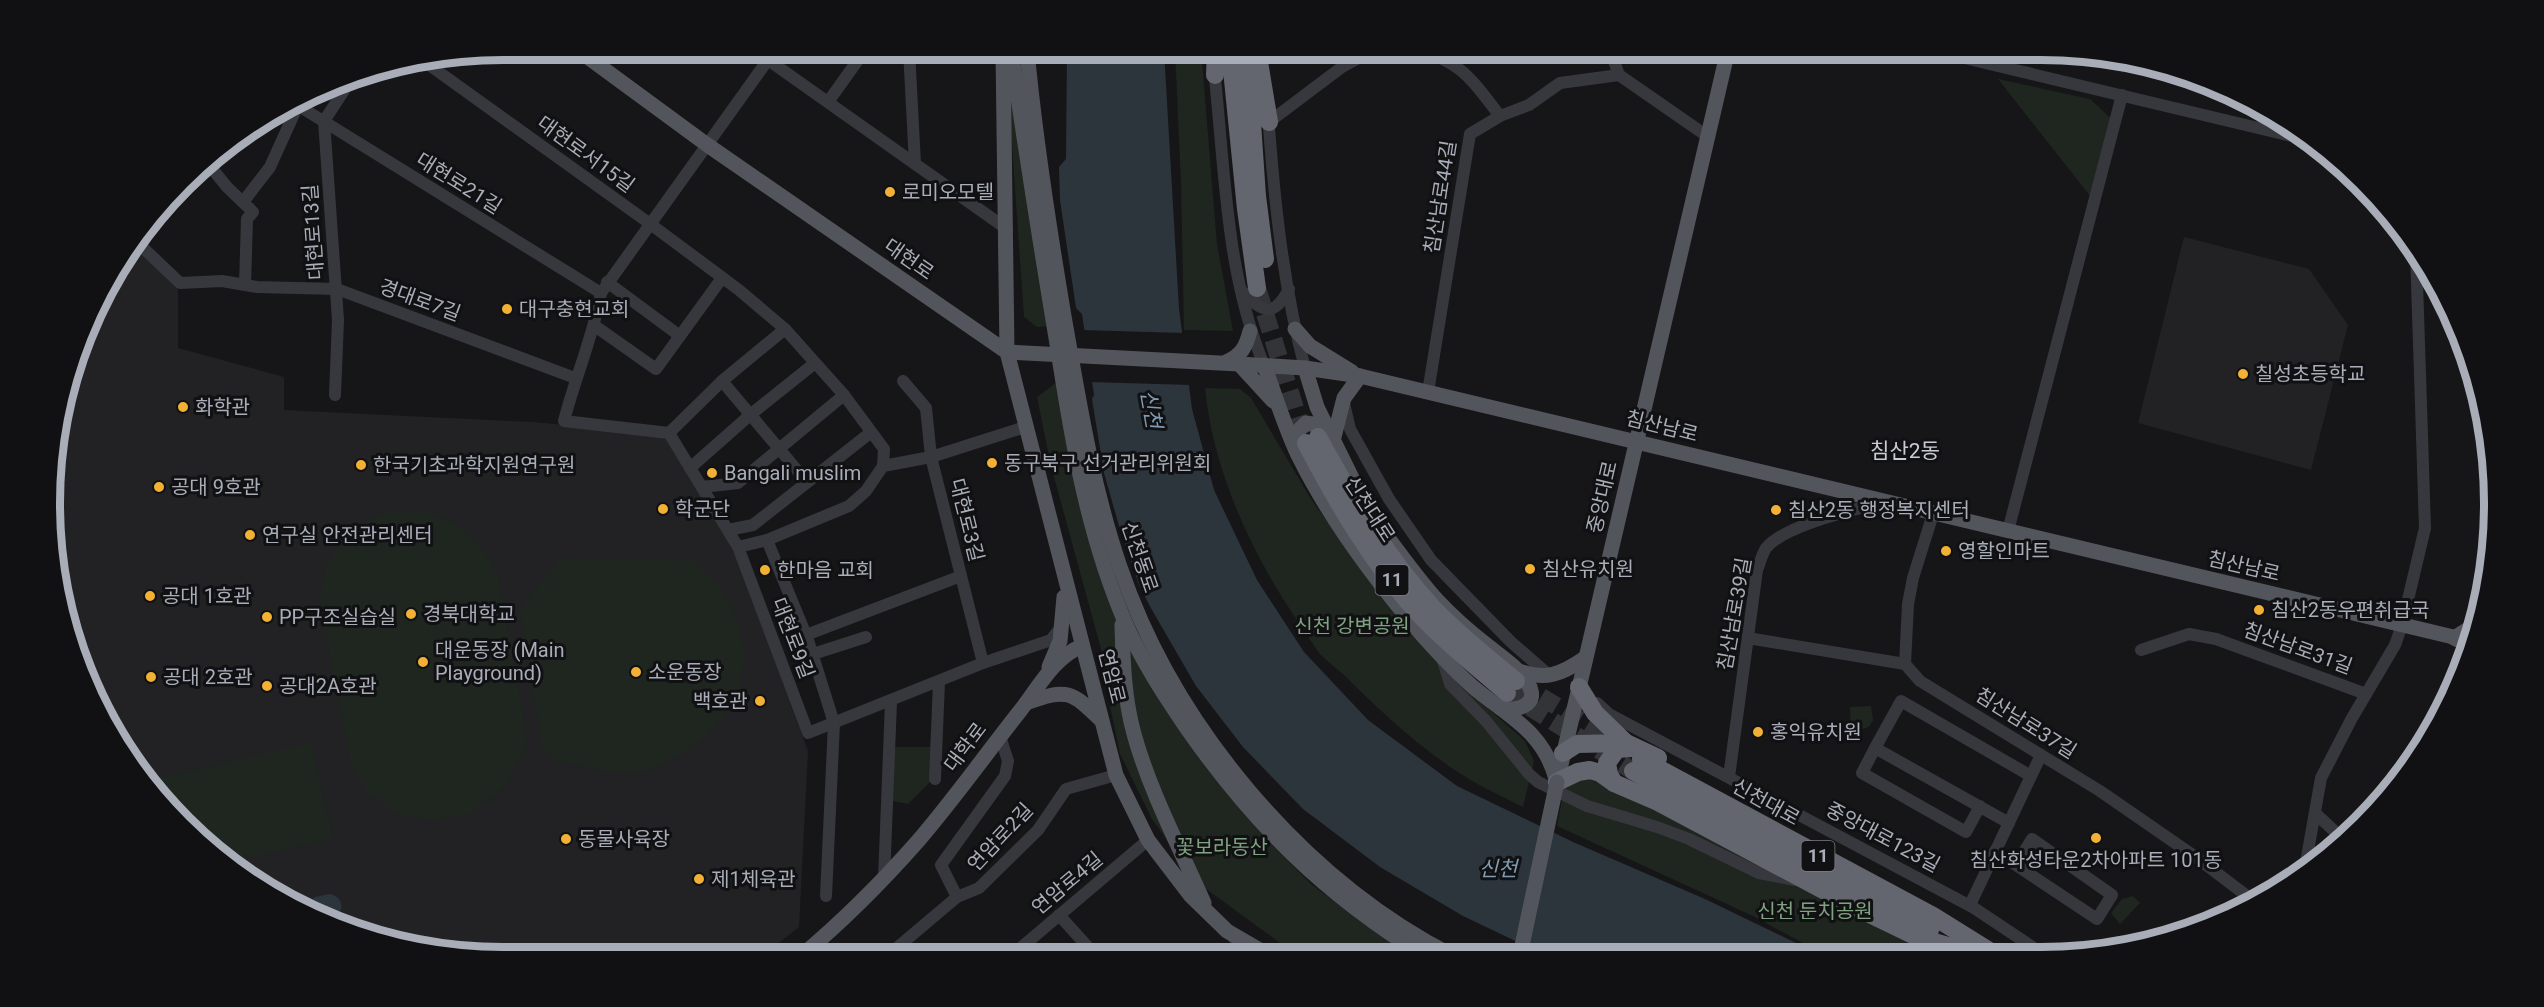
<svg xmlns="http://www.w3.org/2000/svg" width="2544" height="1007" viewBox="0 0 2544 1007" font-family="Roboto,'Noto Sans KR',sans-serif">
  <rect width="100%" height="100%" fill="#161618"/>
  <g fill="#222225">
    <polygon points="2031,50 2158,65 2248,101"/>
    <polygon points="2184,237 2309,269 2348,325 2311,470 2138,423"/>
    <polygon points="136,245 178,283 178,348 284,377 284,410 533,422 668,435 703,493 735,555 808,751 799,927 761,957 503,957 386,942 302,911 227,864 126,755 84,677 58,592 53,444 74,357 110,277"/>
  </g>
  <g fill="#1e261f">
    <polygon points="1175,50 1201,50 1217,244 1233,331 1184,330 1181,183"/>
    <polygon points="1007,75 1048,326 1037,327 1024,317"/>
    <polygon points="1998,79 2090,99 2115,122 2094,201"/>
    <polygon points="1056,383 1073,471 1093,546 1194,748 1270,843 1311,884 1365,925 1418,955 1298,956 1198,883 1152,819 1120,754 1109,701 1109,678 1051,466 1037,397"/>
    <path d="M1205 388 1240 389 1251 398 1311 499 1374 587 1459 683 1525 741 1534 761 1523 807C1507 799 1490 791 1474 782 1426 754 1383 714 1344 675 1336 668 1327 661 1320 654 1312 644 1306 633 1299 623 1252 555 1213 471 1205 388Z"/>
    <path d="M423 511C461 522 481 540 498 576L528 743 507 784 471 814 434 820 400 815 369 794 351 764 319 598 327 565 345 539 363 523 385 513Z"/>
    <path d="M562 558 694 561C711 577 727 593 735 615 760 679 726 732 669 760 663 763 655 768 649 770 631 776 607 772 590 768 572 764 558 762 543 751L519 610Z"/>
    <polygon points="1871,706 1873,720 1869,727 1851,732 1850,707"/>
    <polygon points="311,743 333,838 226,863 153,785 152,780"/>
    <polygon points="894,747 933,747 933,779 908,804 893,801"/>
    <polygon points="1583,771 1963,954 1823,954 1753,916 1557,826 1565,784"/>
    <polygon points="2133,896 2140,903 2120,924 2111,913 2122,899"/>
  </g>
  <g fill="#2c353c">
    <polygon points="1067,50 1164,50 1179,309 1192,409 1214,490 1257,580 1304,652 1368,720 1457,786 1573,842 1705,899 1819,954 1545,955 1463,916 1380,867 1303,809 1243,747 1196,686 1152,610 1139,585 1119,526 1104,473 1092,399 1094,395 1082,314 1076,308 1060,200 1059,167 1066,159"/>
    <path d="M330 894C346 898 344 914 331 921L309 913 311 901 315 897Z"/>
  </g>
  <polygon fill="#161618" points="1081,330 1185,333 1192,385 1089,382"/>
  <g fill="none" stroke-linecap="round" stroke-linejoin="round">
    <g stroke="#333438" stroke-width="18" stroke-dasharray="18 9" stroke-linecap="butt">
      <polyline points="1257,288 1306,443"/>
      <polyline points="1518,683 1623,746"/>
      <polyline points="1507,693 1633,771"/>
    </g>
    <g stroke="#37383d" stroke-width="12">
      <polyline points="754,50 1007,229"/>
      <path d="M775 50 601 293C593 337 575 378 564 421L669 433 738 547 808 733 983 663 1051 640 1061 627"/>
      <polyline points="909,50 915,164"/>
      <path d="M1409 50C1458 56 1472 80 1500 116"/>
      <polyline points="1610,50 1619,75 1707,136"/>
      <polyline points="1931,50 2313,141"/>
      <polyline points="425,62 649,223 739,290 785,329 844,395 884,449 883,466"/>
      <path d="M1214 69C1225 168 1225 271 1264 365"/>
      <polyline points="828,102 858,60 863,50"/>
      <polyline points="294,103 601,293"/>
      <path d="M1268 114C1274 198 1283 286 1305 368"/>
      <polyline points="1269,122 1342,67 1366,54 1390,50"/>
      <polyline points="206,161 227,187 253,212 247,219 245,285"/>
      <polyline points="243,202 270,167 298,105"/>
      <polyline points="138,243 180,283 222,281 257,287 337,289 575,378"/>
      <polyline points="607,282 680,336"/>
      <path d="M1243 292C1262 313 1274 318 1289 289"/>
      <polyline points="595,326 656,369 722,278"/>
      <polyline points="722,381 807,482"/>
      <polyline points="903,381 926,408 931,457 983,663"/>
      <polyline points="1428,392 1470,134 1500,116 1529,105 1560,83 1619,75"/>
      <polyline points="335,395 338,320 324,121 354,75"/>
      <polyline points="1344,403 1350,429 1389,499 1431,560 1511,642 1549,675"/>
      <polyline points="669,433 722,381 785,329"/>
      <polyline points="690,468 750,415 815,363"/>
      <polyline points="702,487 738,483 844,395"/>
      <polyline points="1933,514 1913,578 1908,604 1905,664 1920,681 2100,791 2197,858 2255,902"/>
      <polyline points="728,530 753,525 870,433"/>
      <polyline points="2008,531 2122,95"/>
      <polyline points="767,540 808,640 834,723 826,896"/>
      <polyline points="738,547 767,540 849,506 866,491 883,466 931,457 1025,427"/>
      <polyline points="806,635 961,576"/>
      <polyline points="1748,638 1905,664"/>
      <polyline points="2141,650 2189,634 2216,639 2366,694"/>
      <polyline points="813,654 866,637"/>
      <polyline points="1442,657 1450,684 1486,721 1529,774 1538,782 1587,806 1657,827 1689,839 1759,873 1795,880"/>
      <polyline points="1597,703 1609,714 1974,908 2043,954"/>
      <polyline points="1875,748 1901,701 2031,776"/>
      <path d="M1729 777 1757 570C1760 563 1762 554 1766 548 1785 525 1854 510 1883 502"/>
      <polyline points="935,779 939,682"/>
      <polyline points="1980,806 1966,832 1862,773 1875,748 2009,823"/>
      <polyline points="2316,814 2344,840"/>
      <polyline points="1995,851 2097,919 2112,895 2032,839 2016,865"/>
      <polyline points="2305,868 2321,778 2352,718 2395,645 2402,625 2425,528 2416,252"/>
      <polyline points="884,879 891,702"/>
      <polyline points="957,897 941,865 1005,776 1008,761 1000,736"/>
      <polyline points="1970,905 2041,755"/>
      <polyline points="1059,915 1096,956"/>
      <polyline points="1234,938 1250,956"/>
      <polyline points="1011,956 1148,840"/>
      <polyline points="886,957 957,897 979,888 1038,830 1066,789 1116,775"/>
    </g>
    <g stroke="#53555c" stroke-width="15">
      <polyline points="578,50 706,144 1007,352"/>
      <path d="M1011 50C1025 146 1040 242 1056 338 1071 435 1086 531 1125 622 1141 660 1165 696 1188 730 1254 824 1325 895 1424 955"/>
      <path d="M1027 50C1035 139 1049 227 1064 316 1079 401 1092 485 1120 567 1174 726 1302 878 1451 955"/>
      <polyline points="1003,52 1007,352 1116,775 1148,840 1190,895 1227,931 1270,956"/>
      <polyline points="1295,329 1310,346 1352,372"/>
      <path d="M1226 362C1241 356 1246 347 1250 331"/>
      <polyline points="1239,364 1305,368 1360,376 2470,641"/>
      <polyline points="1239,364 1273,401"/>
      <path d="M1264 365C1276 397 1285 429 1300 459 1332 523 1376 581 1422 635 1438 653 1455 671 1473 687 1509 717 1543 731 1556 779"/>
      <polyline points="1305,368 1317,407 1356,486"/>
      <polyline points="1333,441 1344,398 1360,376"/>
      <polyline points="1294,444 1295,434 1306,423 1319,425 1327,434"/>
      <path d="M1385 534C1402 556 1418 579 1437 600 1452 616 1470 632 1488 646 1502 657 1519 668 1528 684 1541 705 1516 712 1500 708"/>
      <path d="M1125 623 1122 625C1123 662 1124 698 1134 734 1150 792 1180 848 1204 903"/>
      <polyline points="2458,640 2454,638 2479,622"/>
      <polyline points="1049,667 1060,641 1064,597"/>
      <path d="M1519 671C1545 681 1562 674 1585 658"/>
      <path d="M1026 703C1068 688 1071 691 1102 721"/>
      <polyline points="1557,782 1728,50"/>
      <path d="M800 957C843 921 881 883 918 841 954 799 986 754 1020 711 1038 688 1054 657 1082 646"/>
    </g>
    <g stroke="#63666e" stroke-width="18">
      <polyline points="1230,50 1246,209 1257,288"/>
      <polyline points="1247,50 1257,196 1265,259"/>
      <polyline points="1257,50 1269,122"/>
      <polyline points="1215,75 1216,50"/>
      <path d="M1318 437C1351 497 1386 557 1433 608 1459 635 1488 658 1516 681"/>
      <path d="M1306 443C1338 504 1373 565 1421 616 1447 643 1478 668 1507 693"/>
      <polyline points="1579,687 1595,713 1626,743"/>
      <polyline points="1563,753 1577,744 1626,743 1658,758"/>
      <polyline points="1641,759 1933,916 1994,954"/>
      <polyline points="1633,771 1930,930"/>
      <polyline points="1557,782 1578,772 1590,770 1600,773 1614,783 1658,802 1857,908 1917,937 1968,952"/>
      <polyline points="1614,783 1609,774 1607,763 1617,749 1632,748"/>
    </g>
    <g stroke="#53555c" stroke-width="15">
      <polyline points="1007,352 1239,364"/>
      <polyline points="1520,955 1557,782"/>
    </g>
  </g>
  <g fill="#f2b134" stroke="#111113" stroke-width="2">
    <circle cx="890" cy="192" r="6"/>
    <circle cx="507" cy="309" r="6"/>
    <circle cx="2243" cy="374" r="6"/>
    <circle cx="183" cy="407" r="6"/>
    <circle cx="992" cy="463" r="6"/>
    <circle cx="361" cy="465" r="6"/>
    <circle cx="712" cy="473" r="6"/>
    <circle cx="159" cy="487" r="6"/>
    <circle cx="663" cy="509" r="6"/>
    <circle cx="1776" cy="510" r="6"/>
    <circle cx="250" cy="535" r="6"/>
    <circle cx="1946" cy="551" r="6"/>
    <circle cx="1530" cy="569" r="6"/>
    <circle cx="765" cy="570" r="6"/>
    <circle cx="150" cy="596" r="6"/>
    <circle cx="2259" cy="610" r="6"/>
    <circle cx="411" cy="614" r="6"/>
    <circle cx="267" cy="617" r="6"/>
    <circle cx="423" cy="662" r="6"/>
    <circle cx="636" cy="672" r="6"/>
    <circle cx="151" cy="677" r="6"/>
    <circle cx="267" cy="686" r="6"/>
    <circle cx="760" cy="701" r="6"/>
    <circle cx="1758" cy="732" r="6"/>
    <circle cx="2096" cy="838" r="6"/>
    <circle cx="566" cy="839" r="6"/>
    <circle cx="699" cy="879" r="6"/>
  </g>
  <g text-anchor="middle" stroke-width="6" stroke-linejoin="round" paint-order="stroke">
    <g fill="#111113" stroke="#7b7e86" stroke-width="1.5">
      <rect x="1375.5" y="565" width="33" height="30" rx="4.5"/>
      <rect x="1801.5" y="841" width="33" height="30" rx="4.5"/>
    </g>
    <g font-size="18" font-weight="bold" fill="#a8adb8">
      <text x="1392" y="586">11</text>
      <text x="1818" y="862">11</text>
    </g>
    <g font-size="20" fill="#a8adb8" stroke="#111113">
      <text transform="translate(586 154) rotate(36)" y="7">대현로서15길</text>
      <text transform="translate(459 183) rotate(32)" y="7">대현로21길</text>
      <text transform="translate(1440 197) rotate(-81)" y="7">침산남로44길</text>
      <text transform="translate(313 232) rotate(-94)" y="7">대현로13길</text>
      <text transform="translate(909 259) rotate(35)" y="7">대현로</text>
      <text transform="translate(420 300) rotate(20)" y="7">경대로7길</text>
      <text transform="translate(1662 426) rotate(14)" y="7">침산남로</text>
      <text transform="translate(1602 497) rotate(-77)" y="7">중앙대로</text>
      <text transform="translate(1370 509) rotate(57)" y="7">신천대로</text>
      <text transform="translate(967 520) rotate(76)" y="7">대현로3길</text>
      <text transform="translate(1140 557) rotate(71)" y="7">신천동로</text>
      <text transform="translate(2244 566) rotate(13)" y="7">침산남로</text>
      <text transform="translate(1734 614) rotate(-80)" y="7">침산남로39길</text>
      <text transform="translate(793 638) rotate(69)" y="7">대현로9길</text>
      <text transform="translate(2298 648) rotate(20)" y="7">침산남로31길</text>
      <text transform="translate(1112 676) rotate(76)" y="7">연암로</text>
      <text transform="translate(2026 723) rotate(32)" y="7">침산남로37길</text>
      <text transform="translate(965 747) rotate(-53)" y="7">대학로</text>
      <text transform="translate(1766 802) rotate(29)" y="7">신천대로</text>
      <text transform="translate(1000 837) rotate(-47)" y="7">연암로2길</text>
      <text transform="translate(1883 837) rotate(28)" y="7">중앙대로123길</text>
      <text transform="translate(1067 883) rotate(-40)" y="7">연암로4길</text>
    </g>
    <g font-size="20" fill="#a8adb8" stroke="#111113" text-anchor="start">
      <text x="902" y="199">로미오모텔</text>
      <text x="519" y="316">대구충현교회</text>
      <text x="2255" y="381">칠성초등학교</text>
      <text x="195" y="414">화학관</text>
      <text x="1004" y="470">동구북구 선거관리위원회</text>
      <text x="373" y="472">한국기초과학지원연구원</text>
      <text x="724" y="480">Bangali muslim</text>
      <text x="171" y="494">공대 9호관</text>
      <text x="675" y="516">학군단</text>
      <text x="1788" y="517">침산2동 행정복지센터</text>
      <text x="262" y="542">연구실 안전관리센터</text>
      <text x="1958" y="558">영할인마트</text>
      <text x="1542" y="576">침산유치원</text>
      <text x="777" y="577">한마음 교회</text>
      <text x="162" y="603">공대 1호관</text>
      <text x="2271" y="617">침산2동우편취급국</text>
      <text x="423" y="621">경북대학교</text>
      <text x="279" y="624">PP구조실습실</text>
      <text x="435" y="657">대운동장 (Main<tspan x="435" dy="23">Playground)</tspan></text>
      <text x="648" y="679">소운동장</text>
      <text x="163" y="684">공대 2호관</text>
      <text x="279" y="693">공대2A호관</text>
      <text x="748" y="708" text-anchor="end">백호관</text>
      <text x="1770" y="739">홍익유치원</text>
      <text x="578" y="846">동물사육장</text>
      <text x="2096" y="867" text-anchor="middle">침산화성타운2차아파트 101동</text>
      <text x="711" y="886">제1체육관</text>
    </g>
    <g font-size="20" fill="#7fa381" stroke="#111113">
      <text x="1352" y="633">신천 강변공원</text>
      <text x="1222" y="854">꽃보라동산</text>
      <text x="1815" y="918">신천 둔치공원</text>
    </g>
    <g font-size="21" font-style="italic" fill="#7f9bb3" stroke="#111113">
      <text transform="translate(1151 409) rotate(80)" y="7">신천</text>
      <text x="1498" y="876">신천</text>
    </g>
    <g font-size="21" fill="#c9ccd4" stroke="#111113">
      <text x="1905" y="458">침산2동</text>
    </g>
  </g>
  <path d="M0 0H2544V1007H0ZM503 60H2041A443 443 0 0 1 2484 503V504A443 443 0 0 1 2041 947H503A443 443 0 0 1 60 504V503A443 443 0 0 1 503 60Z" fill="#111113" fill-rule="evenodd"/>
  <path fill="none" stroke="#a8adb8" stroke-width="8" d="M503 60H2041A443 443 0 0 1 2484 503V504A443 443 0 0 1 2041 947H503A443 443 0 0 1 60 504V503A443 443 0 0 1 503 60Z"/>
</svg>
